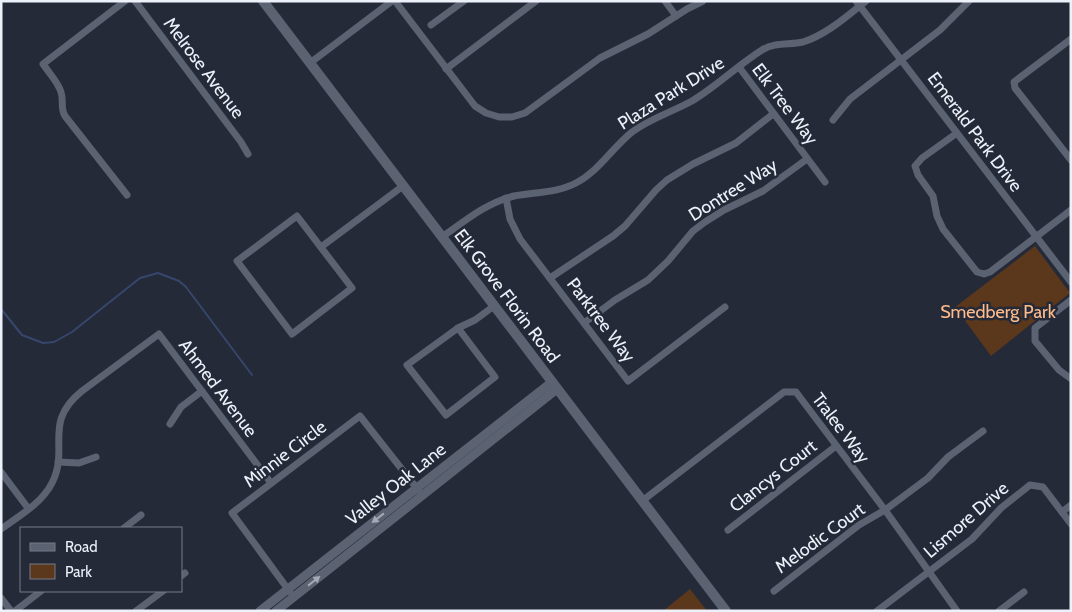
<svg xmlns="http://www.w3.org/2000/svg" width="1072" height="612" viewBox="0 0 1072 612" font-family="Cabin,sans-serif">
  <rect width="100%" height="100%" fill="#242a38"/>
  <g fill="#5b371b">
    <polygon points="1035,246 1070,293 991,356 955,307"/>
    <polygon points="690,589 707,611 663,611"/>
  </g>
  <g fill="none" stroke-linecap="round" stroke-linejoin="round">
    <polyline stroke="#36466c" stroke-width="2" points="1,309 22,335 43,343 54,342 72,332 140,278 158,273 179,281 186,287 252,375"/>
    <g stroke="#5b6272" stroke-width="7">
      <path d="M125 1 43 64C49 73 58 82 61 92 64 101 60 108 65 116L127 195"/>
      <polyline points="135,1 241,142 248,154"/>
      <polyline points="395,1 475,106 486,113 499,117 512,117 525,113 600,58 648,34 687,9 703,1"/>
      <polyline points="665,1 676,16"/>
      <polyline points="856,1 1071,282"/>
      <polyline points="431,25 464,1"/>
      <polyline points="1071,39 1014,82 1015,88 1071,160"/>
      <polyline points="310,63 392,1"/>
      <polyline points="739,67 825,182"/>
      <polyline points="446,69 536,1"/>
      <polyline points="833,120 850,99 940,30 969,1"/>
      <polyline points="957,133 922,158 915,166 918,175 933,196 937,216 943,229 977,272 984,274 990,272 1071,210"/>
      <polyline points="506,198 510,219 520,239 628,381 725,307"/>
      <polygon points="297,216 352,288 292,334 237,261"/>
      <path d="M442 237C465 221 486 203 514 196 535 192 557 193 576 183 599 171 612 148 632 132 651 118 672 112 692 101 717 86 738 65 762 50 774 42 790 45 803 42 826 35 847 16 866 1"/>
      <polyline points="321,247 403,186"/>
      <polyline points="550,278 613,236 625,226 656,190 667,180 693,164 736,143 773,114"/>
      <polyline points="584,323 615,300 648,280 668,261 693,231 705,222 724,210 763,191 807,159"/>
      <polygon points="458,328 495,377 446,415 407,365"/>
      <polyline points="458,328 475,320 494,306"/>
      <polyline points="1070,378 1059,370 1035,341 1035,328 1071,300"/>
      <polyline points="170,424 181,407 202,391"/>
      <polyline points="58,462 79,463 96,457"/>
      <polyline points="1,472 28,508"/>
      <polyline points="642,501 784,392 796,392 885,510 957,611"/>
      <polyline points="1062,512 1071,505"/>
      <polyline points="124,528 141,515"/>
      <path d="M1 529C19 516 42 503 52 483 70 448 42 423 82 391L159 334 271 483"/>
      <polyline points="728,530 836,446"/>
      <polyline points="181,576 185,573"/>
      <polyline points="774,591 859,525 885,510 928,478 948,457 983,431"/>
      <polyline points="290,592 232,513 360,416 419,491"/>
      <polyline points="1,598 11,611"/>
      <polyline points="15,611 41,591"/>
      <polyline points="136,611 163,591"/>
      <polyline points="877,611 972,539 1001,508 1030,485 1043,487 1071,524"/>
      <polyline points="999,611 1024,592"/>
    </g>
    <g stroke="#5b6272" stroke-width="9">
      <polyline points="260,611 552,382"/>
      <polyline points="276,611 557,389"/>
    </g>
    <polyline stroke="#5b6272" stroke-width="10" points="263,1 726,611"/>
  </g>
  <defs><path id="oneway-solid" d="M-6-.8H1V-3.2L6.5 0L1 3.2V.8H-6Z" transform="scale(1.25)"/></defs>
  <g fill="#a4aab6">
    <use href="#oneway-solid" transform="translate(378 518) rotate(142)"/>
    <use href="#oneway-solid" transform="translate(314 581) rotate(-38)"/>
  </g>
  <g text-anchor="middle" stroke-width="5" stroke-linejoin="round" paint-order="stroke">
    <g font-size="18" fill="#edf1fa" stroke="#242a38">
      <text transform="translate(204 68) rotate(53)" y="6">Melrose Avenue</text>
      <text transform="translate(671 93) rotate(-32)" y="6">Plaza Park Drive</text>
      <text transform="translate(785 104) rotate(53)" y="6">Elk Tree Way</text>
      <text transform="translate(975 132) rotate(53)" y="6">Emerald Park Drive</text>
      <text transform="translate(733 190) rotate(-32)" y="6">Dontree Way</text>
      <text transform="translate(507 296) rotate(53)" y="6">Elk Grove Florin Road</text>
      <text transform="translate(601 320) rotate(53)" y="6">Parktree Way</text>
      <text transform="translate(218 388) rotate(53)" y="6">Ahmed Avenue</text>
      <text transform="translate(841 428) rotate(53)" y="6">Tralee Way</text>
      <text transform="translate(285 454) rotate(-37)" y="6">Minnie Circle</text>
      <text transform="translate(773 476) rotate(-38)" y="6">Clancys Court</text>
      <text transform="translate(396 484) rotate(-38)" y="6">Valley Oak Lane</text>
      <text transform="translate(966 520) rotate(-41)" y="6">Lismore Drive</text>
      <text transform="translate(820 538) rotate(-36)" y="6">Melodic Court</text>
    </g>
    <g font-size="18" fill="#febc8d" stroke="#242a38">
      <text x="998" y="318">Smedberg Park</text>
    </g>
  </g>
  <rect width="1072" height="612" fill="none" stroke="#edf1fa" stroke-width="5"/>
  <rect x="20" y="527" width="162" height="65" fill="#242a38" stroke="#747a86"/>
  <rect x="30" y="543" width="25" height="8" fill="#5b6272" stroke="#747a86"/>
  <text x="65" y="552" font-size="15" fill="#edf1fa">Road</text>
  <rect x="30" y="564" width="25" height="15" fill="#5b371b" stroke="#747a86"/>
  <text x="65" y="577" font-size="15" fill="#edf1fa">Park</text>
</svg>
